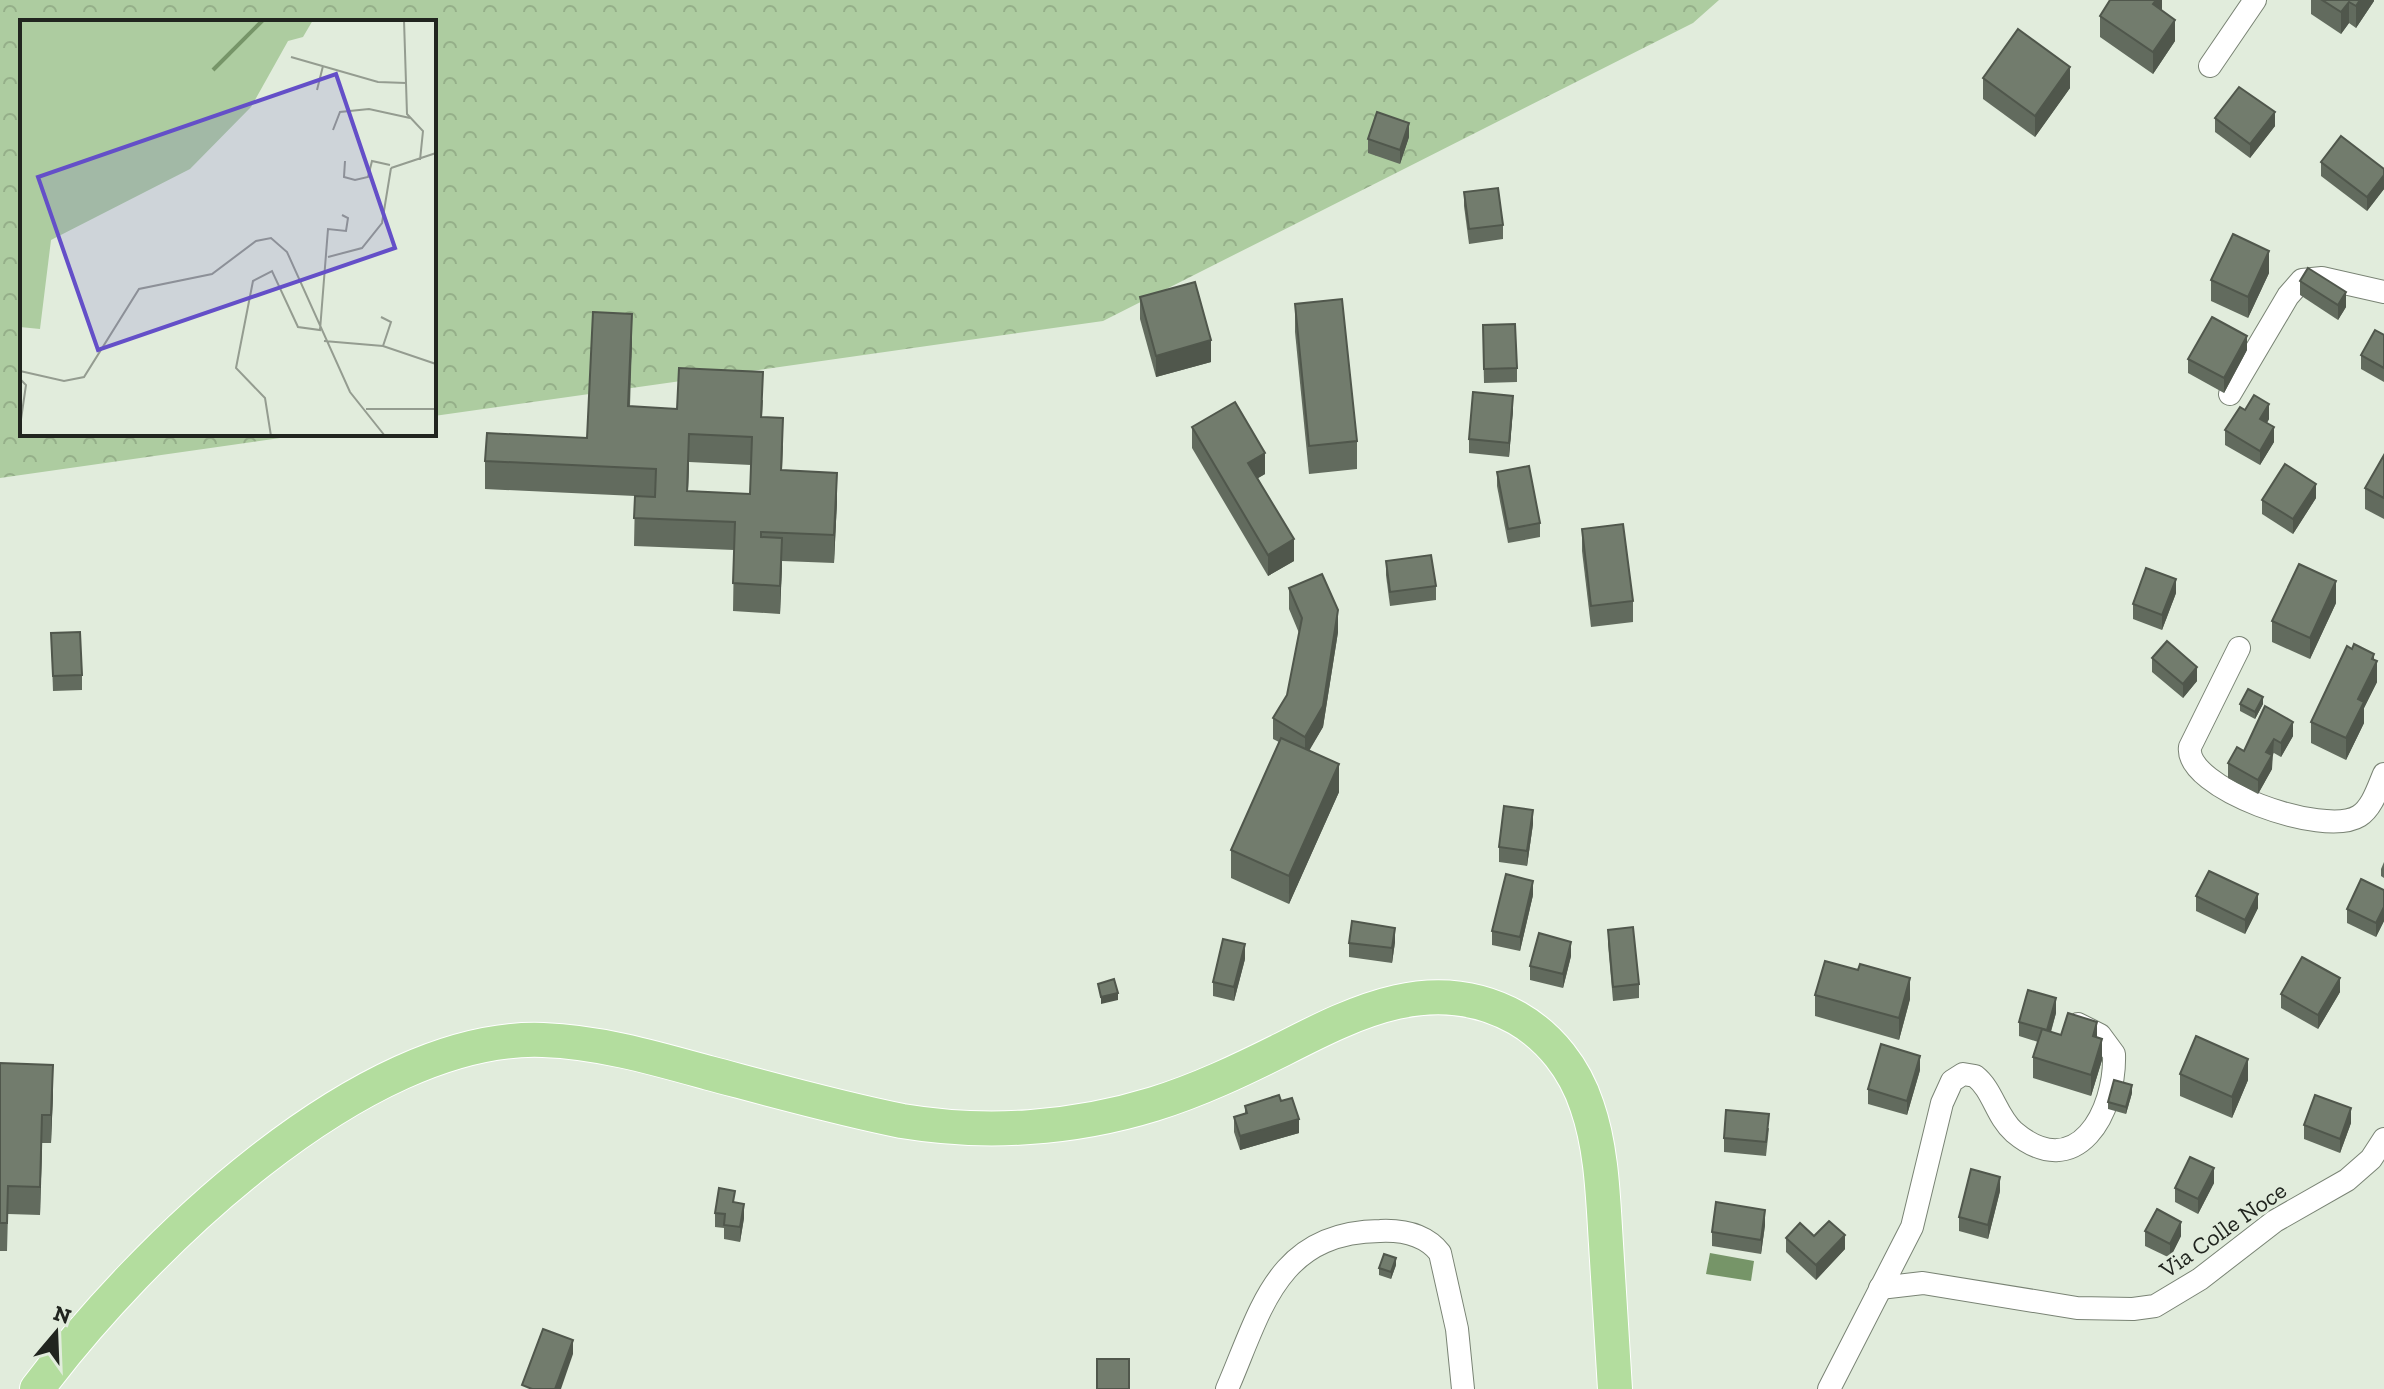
<svg xmlns="http://www.w3.org/2000/svg" width="2384" height="1389" viewBox="0 0 2384 1389" font-family="'Zilla Slab',serif">
  <defs>
    <pattern id="forest-crowns" width="20" height="18" patternUnits="userSpaceOnUse" patternTransform="scale(2)"><rect width="20" height="18" fill="#adcca0"/><path d="M2 6a3 3 0 1 1 6 0M12 15a3 3 0 1 1 6 0" fill="none" stroke="#95af89"/></pattern>
  </defs>
  <rect width="100%" height="100%" fill="#e1ecdc"/>
  <polygon fill="url(#forest-crowns)" points="0,0 1719,0 1693,23 1103,321 434,416 434,22 22,22 22,434 308,434 0,478"/>
  <polygon fill="#769568" points="1710,1253 1754,1261 1751,1281 1706,1274"/>
  <g fill="none" stroke-linecap="round" stroke-linejoin="round">
    <defs>
      <g id="minor">
        <polyline points="2210,66 2255,0"/>
        <polyline points="2230,394 2288,296 2302,280 2322,278 2384,292"/>
        <path d="M2239 648 2190 747C2184 788 2324 838 2359 816 2372 808 2378 788 2384 774"/>
        <polyline points="1880,1288 1923,1283 2077,1308 2133,1309 2155,1306 2200,1279 2275,1221 2347,1180 2371,1159 2384,1139"/>
        <path d="M1227 1389C1261 1311 1276 1232 1380 1231 1402 1230 1425 1234 1440 1253L1457 1329 1463 1389"/>
        <path d="M1829 1389 1912 1227 1942 1103 1952 1081 1963 1074 1975 1076C1993 1090 1996 1116 2014 1132 2077 1185 2116 1111 2114 1054L2100 1035 2078 1024"/>
      </g>
      <path id="primary" d="M37 1389C139 1253 361 1033 543 1040 600 1042 655 1058 709 1073 773 1090 837 1108 902 1121 986 1135 1073 1129 1154 1104 1199 1090 1241 1070 1283 1049 1357 1011 1435 972 1517 1018 1550 1037 1575 1069 1587 1106 1602 1149 1603 1198 1606 1244 1609 1292 1612 1341 1615 1389"/>
    </defs>
    <use href="#minor" stroke="#798374" stroke-width="24"/>
    <use href="#primary" stroke="#fff" stroke-width="36"/>
    <use href="#minor" stroke="#fff" stroke-width="22"/>
    <use href="#primary" stroke="#b3dd9e" stroke-width="34"/>
  </g>
  <g fill="#626b5e" fill-rule="evenodd">
    <polygon points="2162,0 2162,11 2175,41 2153,74 2100,37 2100,16"/>
    <polygon points="2311,0 2374,0 2374,1 2356,28 2349,23 2341,34 2311,14"/>
    <polygon points="1983,78 2070,88 2035,137 1983,99"/>
    <polygon points="2215,118 2275,126 2250,158 2215,132"/>
    <polygon points="1409,137 1400,164 1368,153 1368,139"/>
    <polygon points="2321,162 2384,169 2384,189 2367,211 2321,176"/>
    <polygon points="1464,192 1503,225 1503,239 1469,244 1464,206"/>
    <polygon points="2269,273 2248,318 2211,301 2211,280"/>
    <polygon points="2300,281 2346,307 2338,320 2300,295"/>
    <polygon points="1140,297 1211,362 1156,377 1140,319"/>
    <polygon points="1295,304 1357,441 1357,469 1309,474 1295,332"/>
    <polygon points="2384,335 2384,382 2361,369 2361,355"/>
    <polygon points="1483,339 1517,368 1517,382 1484,383"/>
    <path d="M632 342 630 406 677 409 763 400 762 417 783 446 782 470 837 501 834 563 782 561 780 614 733 611 734 550 634 546 635 496 485 489V461L587 438ZM689 462 751 465 750 494 688 491Z"/>
    <polygon points="2247,350 2224,393 2188,373 2188,359"/>
    <polygon points="1513,410 1509,457 1469,453 1469,439"/>
    <polygon points="2245,410 2269,419 2267,423 2274,442 2260,465 2225,445 2225,430"/>
    <polygon points="1192,427 1265,474 1258,478 1294,561 1268,576 1192,448"/>
    <polygon points="2384,455 2384,519 2365,509 2365,488"/>
    <polygon points="1497,472 1540,523 1540,537 1508,543 1497,486"/>
    <polygon points="2316,498 2293,534 2262,514 2262,500"/>
    <polygon points="1582,529 1633,601 1633,622 1591,627 1582,551"/>
    <polygon points="1386,561 1436,586 1436,600 1390,606 1386,575"/>
    <polygon points="1289,588 1338,632 1323,727 1309,750 1339,792 1289,904 1231,878 1231,850 1279,742 1273,739 1273,718 1287,695 1299,633 1289,609"/>
    <polygon points="2176,593 2162,630 2133,619 2133,604"/>
    <polygon points="2336,603 2310,659 2272,642 2272,621"/>
    <polygon points="51,633 82,675 82,690 53,691"/>
    <polygon points="2152,658 2197,681 2183,698 2152,672"/>
    <polygon points="2374,660 2377,682 2364,708 2364,723 2346,760 2311,743 2311,722"/>
    <polygon points="2240,704 2263,704 2255,719 2240,711"/>
    <polygon points="2265,706 2293,736 2281,757 2274,753 2272,755 2272,769 2258,794 2228,778 2228,763 2244,751"/>
    <polygon points="1533,824 1527,866 1499,862 1499,847"/>
    <polygon points="2384,862 2384,878 2381,876 2381,869"/>
    <polygon points="2384,890 2384,921 2376,937 2347,923 2347,909"/>
    <polygon points="1533,895 1520,951 1492,945 1492,931"/>
    <polygon points="2196,896 2258,908 2245,934 2196,911"/>
    <polygon points="1608,930 1639,984 1639,998 1613,1001 1608,944"/>
    <polygon points="1395,942 1392,963 1349,957 1349,943"/>
    <polygon points="1571,956 1563,988 1530,980 1530,966"/>
    <polygon points="1245,959 1234,1001 1213,996 1213,982"/>
    <polygon points="1858,970 1910,999 1899,1040 1815,1016 1815,995"/>
    <polygon points="2340,992 2318,1029 2281,1008 2281,994"/>
    <polygon points="2056,1013 2051,1032 2061,1035 2097,1037 2102,1060 2091,1096 2033,1078 2033,1057 2038,1042 2019,1036 2019,1022"/>
    <polygon points="0,1063 53,1093 51,1143 42,1143 40,1215 8,1214 7,1251 0,1251"/>
    <polygon points="1920,1070 1907,1115 1868,1104 1868,1089"/>
    <polygon points="2180,1074 2248,1080 2232,1118 2180,1096"/>
    <polygon points="2132,1093 2126,1114 2108,1109 2108,1102"/>
    <polygon points="1281,1101 1299,1133 1240,1150 1234,1132 1234,1117 1245,1114 1245,1106"/>
    <polygon points="2351,1123 2340,1153 2304,1139 2304,1125"/>
    <polygon points="1769,1128 1766,1156 1724,1152 1724,1138"/>
    <polygon points="2214,1183 2198,1214 2175,1202 2175,1188"/>
    <polygon points="2000,1191 1988,1239 1959,1231 1959,1217"/>
    <polygon points="735,1202 744,1218 740,1242 724,1239 724,1228 715,1227 715,1213"/>
    <polygon points="1765,1225 1761,1254 1712,1246 1712,1232"/>
    <polygon points="2145,1231 2181,1236 2170,1258 2145,1246"/>
    <polygon points="1814,1236 1845,1249 1816,1280 1786,1252 1786,1238"/>
    <polygon points="1396,1265 1391,1279 1379,1275 1379,1268"/>
  </g>
  <g fill="#50574c">
    <polygon points="2156,0 2162,0 2162,12 2153,4"/>
    <polygon points="2360,0 2374,0 2374,1 2356,28 2356,6"/>
    <polygon points="2349,2 2349,23 2341,34 2341,12"/>
    <polygon points="2175,20 2175,41 2153,74 2153,52"/>
    <polygon points="2070,67 2070,88 2035,137 2035,116"/>
    <polygon points="2275,112 2275,126 2250,158 2250,144"/>
    <polygon points="1409,123 1409,137 1400,164 1400,150"/>
    <polygon points="2384,175 2384,189 2367,211 2367,197"/>
    <polygon points="2269,251 2269,273 2248,318 2248,297"/>
    <polygon points="2346,292 2346,307 2338,320 2338,305"/>
    <polygon points="632,314 632,342 628,434 628,406"/>
    <polygon points="2247,336 2247,350 2224,393 2224,378"/>
    <polygon points="1211,340 1211,362 1156,377 1156,356"/>
    <polygon points="1513,396 1513,410 1509,457 1509,443"/>
    <polygon points="2269,404 2269,419 2260,434 2260,419"/>
    <polygon points="2274,427 2274,442 2260,465 2260,451"/>
    <polygon points="689,434 689,462 687,519 687,491"/>
    <polygon points="1265,453 1265,474 1248,484 1248,463"/>
    <polygon points="837,473 837,501 834,563 834,535"/>
    <polygon points="2316,484 2316,498 2293,534 2293,519"/>
    <polygon points="782,538 782,566 780,614 780,586"/>
    <polygon points="1294,539 1294,561 1268,576 1268,555"/>
    <polygon points="2176,579 2176,593 2162,630 2162,615"/>
    <polygon points="2336,581 2336,603 2310,659 2310,638"/>
    <polygon points="1338,610 1338,632 1323,727 1305,758 1305,737"/>
    <polygon points="2374,654 2374,666 2377,661 2377,682 2364,708 2364,723 2346,760 2346,738 2358,699"/>
    <polygon points="2197,667 2197,681 2183,698 2183,684"/>
    <polygon points="2263,697 2263,704 2255,719 2255,712"/>
    <polygon points="2293,722 2293,736 2281,757 2281,743"/>
    <polygon points="2274,739 2272,769 2258,794 2258,780 2266,752"/>
    <polygon points="1339,764 1339,792 1289,904 1289,876"/>
    <polygon points="1533,810 1533,824 1527,866 1527,851"/>
    <polygon points="1533,881 1533,895 1520,951 1520,937"/>
    <polygon points="2258,894 2258,908 2245,934 2245,920"/>
    <polygon points="2384,907 2384,921 2376,937 2376,923"/>
    <polygon points="1395,928 1395,942 1392,963 1392,948"/>
    <polygon points="1571,942 1571,956 1563,988 1563,974"/>
    <polygon points="1245,944 1245,959 1234,1001 1234,987"/>
    <polygon points="1910,978 1910,999 1899,1040 1899,1018"/>
    <polygon points="2340,978 2340,992 2318,1029 2318,1015"/>
    <polygon points="1118,993 1118,1000 1101,1004 1101,997"/>
    <polygon points="2056,998 2056,1013 2047,1044 2047,1030"/>
    <polygon points="2097,1022 2097,1044 2093,1036"/>
    <polygon points="2102,1039 2102,1060 2091,1096 2091,1075"/>
    <polygon points="1920,1056 1920,1070 1907,1115 1907,1101"/>
    <polygon points="2248,1059 2248,1080 2232,1118 2232,1097"/>
    <polygon points="53,1065 53,1093 51,1143 51,1115"/>
    <polygon points="2132,1085 2132,1093 2126,1114 2126,1107"/>
    <polygon points="2351,1108 2351,1123 2340,1153 2340,1139"/>
    <polygon points="42,1115 42,1143 40,1215 40,1187"/>
    <polygon points="1299,1119 1299,1133 1240,1150 1240,1136"/>
    <polygon points="2214,1168 2214,1183 2198,1214 2198,1199"/>
    <polygon points="2000,1177 2000,1191 1988,1239 1988,1225"/>
    <polygon points="744,1204 744,1218 740,1242 740,1227"/>
    <polygon points="1765,1210 1765,1225 1761,1254 1761,1240"/>
    <polygon points="2181,1222 2181,1236 2170,1258 2170,1244"/>
    <polygon points="1845,1235 1845,1249 1816,1280 1816,1265"/>
    <polygon points="1396,1258 1396,1265 1391,1279 1391,1272"/>
    <polygon points="573,1340 573,1354 561,1389 555,1389"/>
  </g>
  <g fill="#727c6d" stroke="#50574c" stroke-width="2" fill-rule="evenodd">
    <polygon points="2110,0 2156,0 2153,4 2175,20 2153,52 2100,16"/>
    <polygon points="2322,0 2360,0 2356,6 2349,2 2341,12"/>
    <polygon points="2018,29 2070,67 2035,116 1983,78"/>
    <polygon points="2239,87 2275,112 2250,144 2215,118"/>
    <polygon points="1377,112 1409,123 1400,150 1368,139"/>
    <polygon points="2341,136 2384,169 2384,175 2367,197 2321,162"/>
    <polygon points="1498,188 1503,225 1469,229 1464,192"/>
    <polygon points="2233,234 2269,251 2248,297 2211,280"/>
    <polygon points="2308,268 2346,292 2338,305 2300,281"/>
    <polygon points="1195,282 1211,340 1156,356 1140,297"/>
    <polygon points="1342,299 1357,441 1309,446 1295,304"/>
    <path d="M593 312 632 314 628 406 677 409 679 368 763 372 761 417 783 418 781 470 837 473 834 535 761 532V537L782 538 780 586 733 583 735 522 634 518 635 496 655 497 656 469 485 461 487 433 587 438ZM689 434 752 437 750 494 687 491Z"/>
    <polygon points="2212,317 2247,336 2224,378 2188,359"/>
    <polygon points="1515,324 1517,368 1484,369 1483,325"/>
    <polygon points="2375,330 2384,335 2384,368 2361,355"/>
    <polygon points="1473,392 1513,396 1509,443 1469,439"/>
    <polygon points="2254,395 2269,404 2260,419 2274,427 2260,451 2225,430 2240,407 2245,410"/>
    <polygon points="1235,402 1265,453 1248,463 1294,539 1268,555 1192,427"/>
    <polygon points="2384,455 2384,498 2365,488"/>
    <polygon points="2285,464 2316,484 2293,519 2262,500"/>
    <polygon points="1529,466 1540,523 1508,529 1497,472"/>
    <polygon points="1623,524 1633,601 1591,606 1582,529"/>
    <polygon points="1431,555 1436,586 1390,592 1386,561"/>
    <polygon points="2299,564 2336,581 2310,638 2272,621"/>
    <polygon points="2146,568 2176,579 2162,615 2133,604"/>
    <polygon points="1322,574 1338,610 1323,706 1305,737 1273,718 1287,695 1302,618 1289,588"/>
    <polygon points="80,632 82,675 53,676 51,633"/>
    <polygon points="2167,641 2197,667 2183,684 2152,658"/>
    <polygon points="2354,644 2374,654 2372,659 2377,661 2358,699 2364,702 2346,738 2311,722 2347,646 2352,649"/>
    <polygon points="2248,689 2263,697 2255,712 2240,704"/>
    <polygon points="2265,706 2293,722 2281,743 2274,739 2266,752 2272,755 2258,780 2228,763 2237,747 2244,751"/>
    <polygon points="1281,738 1339,764 1289,876 1231,850"/>
    <polygon points="1504,806 1533,810 1527,851 1499,847"/>
    <polygon points="2209,871 2258,894 2245,920 2196,896"/>
    <polygon points="1506,874 1533,881 1520,937 1492,931"/>
    <polygon points="2361,879 2384,890 2384,907 2376,923 2347,909"/>
    <polygon points="1352,921 1395,928 1392,948 1349,943"/>
    <polygon points="1633,927 1639,984 1613,987 1608,930"/>
    <polygon points="1539,933 1571,942 1563,974 1530,966"/>
    <polygon points="1223,939 1245,944 1234,987 1213,982"/>
    <polygon points="2302,957 2340,978 2318,1015 2281,994"/>
    <polygon points="1825,961 1858,970 1860,964 1910,978 1899,1018 1815,995"/>
    <polygon points="1114,979 1118,993 1101,997 1098,984"/>
    <polygon points="2028,990 2056,998 2047,1030 2019,1022"/>
    <polygon points="2068,1013 2097,1022 2093,1036 2102,1039 2091,1075 2033,1057 2042,1029 2061,1035"/>
    <polygon points="2196,1036 2248,1059 2232,1097 2180,1074"/>
    <polygon points="1881,1044 1920,1056 1907,1101 1868,1089"/>
    <polygon points="0,1063 53,1065 51,1115 42,1115 40,1187 8,1186 7,1223 0,1223"/>
    <polygon points="2114,1080 2132,1085 2126,1107 2108,1102"/>
    <polygon points="1279,1095 1281,1101 1292,1098 1299,1119 1240,1136 1234,1117 1247,1113 1245,1106"/>
    <polygon points="2315,1095 2351,1108 2340,1139 2304,1125"/>
    <polygon points="1726,1110 1769,1114 1766,1142 1724,1138"/>
    <polygon points="2190,1157 2214,1168 2198,1199 2175,1188"/>
    <polygon points="1971,1169 2000,1177 1988,1225 1959,1217"/>
    <polygon points="719,1188 735,1191 733,1202 744,1204 740,1227 724,1225 725,1214 715,1213"/>
    <polygon points="1716,1202 1765,1210 1761,1240 1712,1232"/>
    <polygon points="2157,1209 2181,1222 2170,1244 2145,1231"/>
    <polygon points="1829,1221 1845,1235 1816,1265 1786,1238 1800,1223 1814,1236"/>
    <polygon points="1384,1254 1396,1258 1391,1272 1379,1268"/>
    <polygon points="543,1329 573,1340 555,1389 532,1389 522,1385"/>
    <rect x="1097" y="1359" width="32" height="30"/>
  </g>
  <g text-anchor="middle" stroke-width="6" stroke-linejoin="round" paint-order="stroke">
    <g font-size="24" fill="#21251f" stroke="#e1ecdc">
      <text transform="translate(2223 1230) rotate(-35)" y="8">Via Colle Noce</text>
    </g>
  </g>
  <g transform="translate(20 20)">
    <rect width="416" height="416" fill="#e1ecdc"/>
    <path d="M0 0H293L283 17 268 21 231 87 170 149 31 220 20 309 0 307Z" fill="#adcca0"/>
    <path fill="none" stroke="#769568" stroke-width="4" d="M193 50 243 0"/>
    <path fill="none" stroke="#949c90" stroke-width="2" d="M384 0 387 94 403 111 400 140M271 37 358 62 386 63M297 70 303 46M313 110 320 92 349 89 390 98M325 141 324 157 335 160 348 157 352 141 370 145M371 148 416 133M308 237 342 228 362 203 371 148M361 297 371 302 363 326M304 321 363 326 416 344M0 351 44 361 64 357 119 269 192 254 236 221 251 218 267 232 330 372 365 416M0 359 6 365 0 406M346 389H416M251 416 245 378 216 348 233 261 252 251 278 307 300 310 308 209 326 211 328 198 322 195"/>
    <path fill="#644fc8" fill-opacity="0.15" stroke="#644fc8" stroke-width="4" d="M316 54 375 228 78 330 18 157Z"/>
    <rect width="416" height="416" fill="none" stroke="#21251f" stroke-width="4"/>
  </g>
  <g transform="translate(56 1333) rotate(19)" stroke="#e1ecdc" stroke-width="6" paint-order="stroke">
  <path d="M0-6L14 30L0 20L-14 30Z" fill="#21251f"/>
  <text y="-12" font-size="22" font-weight="bold" text-anchor="middle" fill="#21251f">N</text>
  </g>
</svg>
